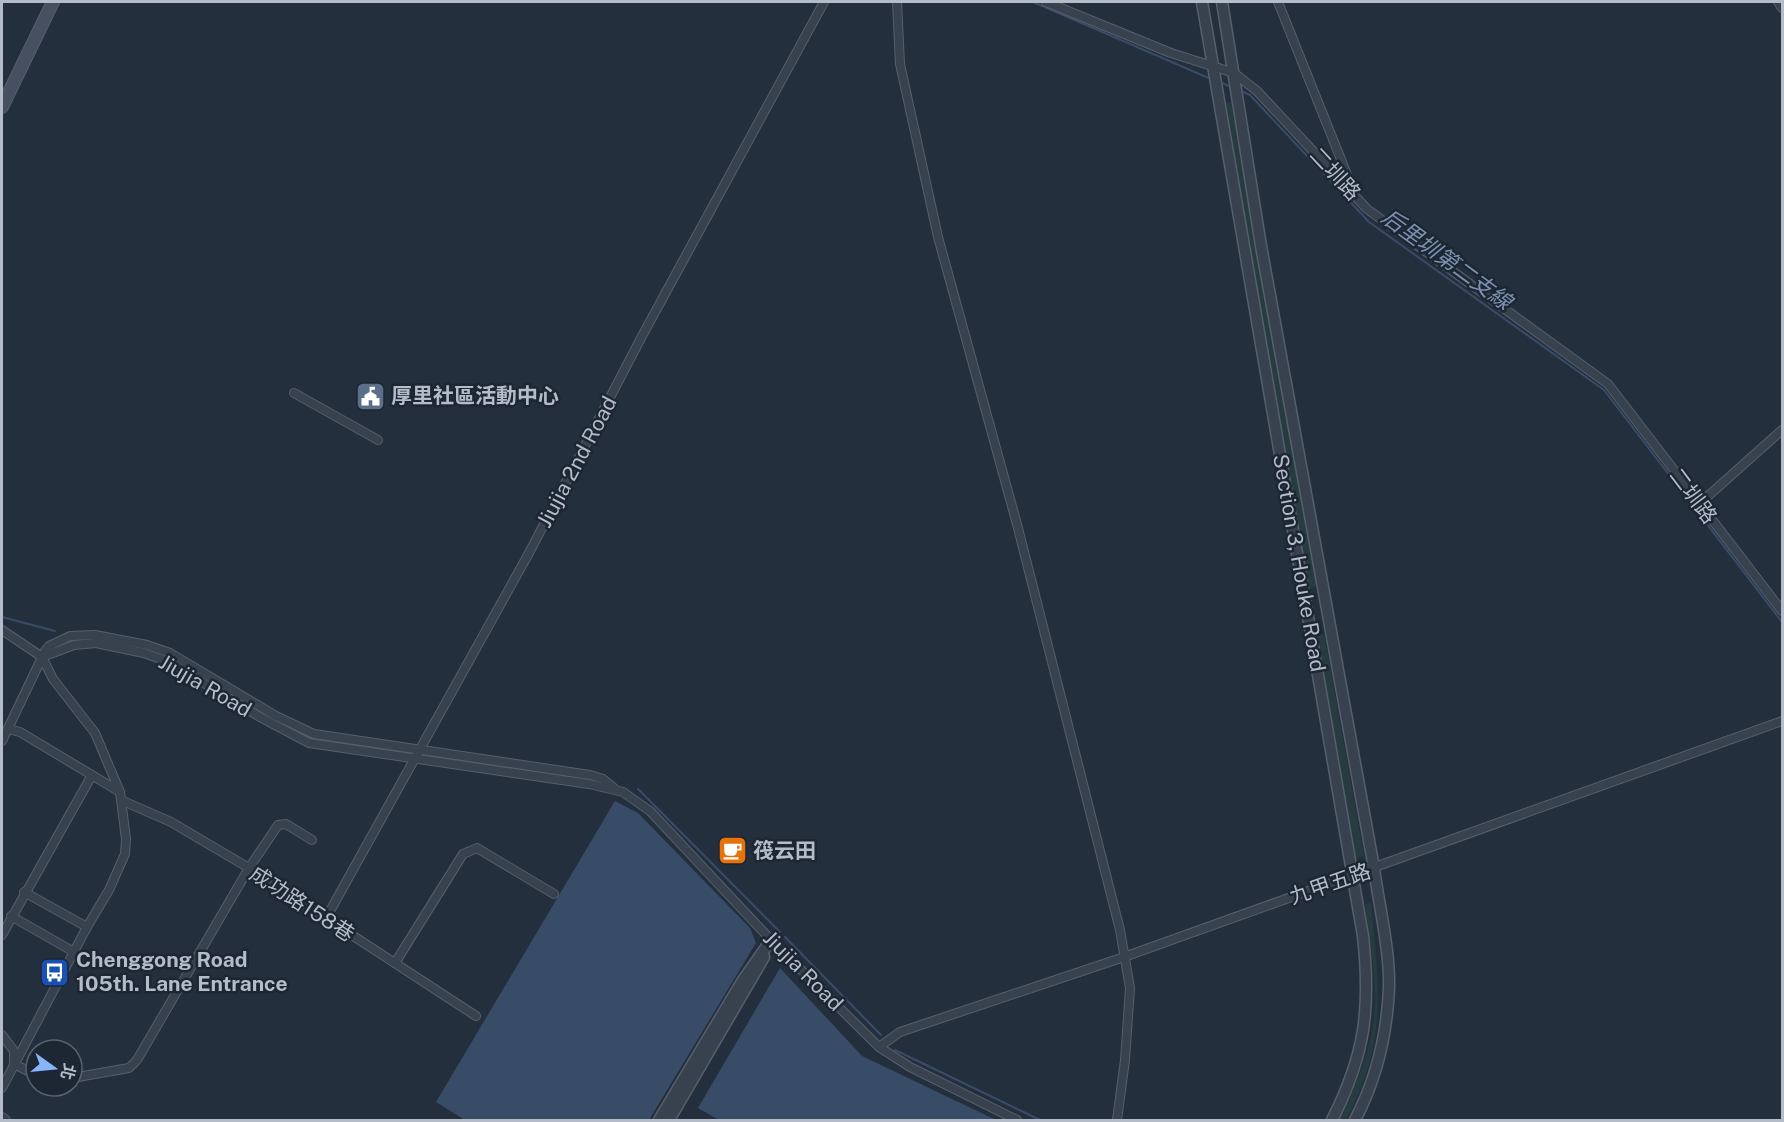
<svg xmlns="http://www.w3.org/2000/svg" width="1784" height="1122" viewBox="0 0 1784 1122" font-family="'Public Sans','Noto Sans TC',sans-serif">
  <rect width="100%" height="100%" fill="#242f3e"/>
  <g fill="#263c3f">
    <polygon points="1231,102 1318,586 1307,589 1226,103"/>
    <polygon points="1324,634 1364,856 1355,858 1316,636"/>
    <path d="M1371 903C1379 986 1388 1043 1346 1120H1338C1359 1082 1377 1036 1375 992 1374 962 1369 933 1365 904Z"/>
  </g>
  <g fill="#394c67">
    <polygon points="615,801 638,813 750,928 756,943 649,1120 465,1120 436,1102"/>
    <polygon points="780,968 862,1056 996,1120 719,1120 698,1108"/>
  </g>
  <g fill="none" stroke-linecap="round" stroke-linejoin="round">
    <g stroke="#394c67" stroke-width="2">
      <polyline points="1033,2 1211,79"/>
      <polyline points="1220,82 1231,87"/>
      <polyline points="1239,90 1250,95 1369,222 1604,390 1782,622"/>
      <polyline points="2,617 55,631"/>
      <polyline points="154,652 165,656"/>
      <polyline points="216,685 227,692"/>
      <polyline points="261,712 277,721"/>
      <polyline points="303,735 317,740"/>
      <polyline points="468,762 527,771"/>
      <polyline points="638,789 780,932"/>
      <polyline points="785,937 881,1035"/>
      <polyline points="895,1050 1040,1120"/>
    </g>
    <defs>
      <g id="minor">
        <polyline points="897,2 900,64 938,237 1018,528 1120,930 1130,988 1125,1060 1117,1120"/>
        <polyline points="1046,2 1171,53 1234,73 1257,91 1367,209 1608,384 1782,611"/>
        <polyline points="1278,2 1346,172 1350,191"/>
        <polyline points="1778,2 1782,8"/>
        <polyline points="294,393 378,440"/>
        <polyline points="1699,504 1782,430"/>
        <polyline points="2,630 42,657 53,679 95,733 120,792 126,839 125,854 109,890 87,927 2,1088"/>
        <polyline points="42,657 74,645 96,643 144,653 169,662 260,717 309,743 589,784 623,792 650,811 771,940 879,1047 910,1067 1017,1120"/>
        <polyline points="8,729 20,732 120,792"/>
        <polyline points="2,741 45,651 49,646 70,636 95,635 147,645 170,653 276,716 314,734 590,775 603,779 614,788"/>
        <polyline points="123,801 171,822 249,868 476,1016"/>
        <polyline points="24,892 87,927"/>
        <polyline points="11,916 74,952"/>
        <polyline points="325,920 529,553 641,338 824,2"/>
        <polyline points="2,935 92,775"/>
        <polyline points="395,963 463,854 477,848 554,894"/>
        <polyline points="2,1035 14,1051 14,1064 36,1075"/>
        <polyline points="879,1047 900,1032 1124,957 1782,721"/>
        <polyline points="72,1078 129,1068 137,1060 249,868 278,825 286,824 312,840"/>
        <polyline points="2,1117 6,1120"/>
      </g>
      <g id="tertiary">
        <path d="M1202 2 1363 936C1371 1009 1365 1055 1332 1120"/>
        <path d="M1222 2 1261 246 1374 868C1379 906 1390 950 1389 988 1387 1034 1376 1080 1355 1120"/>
        <polyline points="659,1120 743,980 771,940"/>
        <polyline points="669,1120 764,957"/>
      </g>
      <polyline id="secondary" points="2,107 53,2"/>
    </defs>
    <use href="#minor" stroke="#565f6c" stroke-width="10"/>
    <use href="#tertiary" stroke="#565f6c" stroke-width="13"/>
    <use href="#secondary" stroke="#565f6c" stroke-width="14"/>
    <use href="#minor" stroke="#38414e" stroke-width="8"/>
    <use href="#tertiary" stroke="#38414e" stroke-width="10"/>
    <use href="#secondary" stroke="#465061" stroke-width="12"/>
  </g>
  <defs>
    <symbol id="civic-square" viewBox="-11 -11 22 22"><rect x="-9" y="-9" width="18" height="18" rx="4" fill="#5c6f8a" stroke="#1d2633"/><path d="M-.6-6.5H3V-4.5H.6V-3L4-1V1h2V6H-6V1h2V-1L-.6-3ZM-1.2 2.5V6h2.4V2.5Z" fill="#fff"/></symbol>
    <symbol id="cafe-square" viewBox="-11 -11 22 22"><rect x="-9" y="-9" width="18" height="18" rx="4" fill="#e8710a" stroke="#1d2633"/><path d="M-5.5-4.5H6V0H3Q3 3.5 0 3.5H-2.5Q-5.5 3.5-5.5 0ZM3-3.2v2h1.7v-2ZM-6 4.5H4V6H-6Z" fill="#fff"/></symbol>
    <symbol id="bus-square" viewBox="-11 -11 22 22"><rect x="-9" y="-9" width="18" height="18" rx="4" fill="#1a4fb4" stroke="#1d2633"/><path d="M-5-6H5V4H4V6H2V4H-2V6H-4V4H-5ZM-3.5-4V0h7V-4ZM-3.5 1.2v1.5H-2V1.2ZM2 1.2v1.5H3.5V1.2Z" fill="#fff"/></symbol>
  </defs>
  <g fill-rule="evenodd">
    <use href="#civic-square" x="354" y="380" width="33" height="33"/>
    <use href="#cafe-square" x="716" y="834" width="33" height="33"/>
    <use href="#bus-square" x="38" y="956" width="33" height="33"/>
  </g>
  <g text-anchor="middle" stroke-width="5" stroke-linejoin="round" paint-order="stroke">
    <g font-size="21" fill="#b4bcc9" stroke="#1d2633">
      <text transform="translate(1335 174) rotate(47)" y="7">二圳路</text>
      <text transform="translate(577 462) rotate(-62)" y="7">Jiujia 2nd Road</text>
      <text transform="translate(1693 496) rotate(53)" y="7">二圳路</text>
      <text transform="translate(1299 563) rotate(80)" y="7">Section 3, Houke Road</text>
      <text transform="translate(205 686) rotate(30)" y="7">Jiujia Road</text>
      <text transform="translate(1330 884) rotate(-19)" y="7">九甲五路</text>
      <text transform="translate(302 904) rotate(33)" y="7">成功路158巷</text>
      <text transform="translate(803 971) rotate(45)" y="7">Jiujia Road</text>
    </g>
    <g font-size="21" font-weight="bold" fill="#b4bcc9" stroke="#1d2633" text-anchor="start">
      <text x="391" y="403">厚里社區活動中心</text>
      <text x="753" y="858">筏云田</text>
      <text x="76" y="967">Chenggong Road<tspan x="76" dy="24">105th. Lane Entrance</tspan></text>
    </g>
    <g font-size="22" font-style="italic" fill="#7c92b1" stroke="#1d2633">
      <text transform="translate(1447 259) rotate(36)" y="8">后里圳第二支線</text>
    </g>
  </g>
  <rect width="1784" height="1122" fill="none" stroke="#b4bcc9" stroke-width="6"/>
  <g transform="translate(54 1068) rotate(105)"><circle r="28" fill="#1d2633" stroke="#59626f" stroke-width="1.5"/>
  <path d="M0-4.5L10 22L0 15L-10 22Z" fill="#8ab4f8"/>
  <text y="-9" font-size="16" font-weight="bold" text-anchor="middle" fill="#b4bcc9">北</text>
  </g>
</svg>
